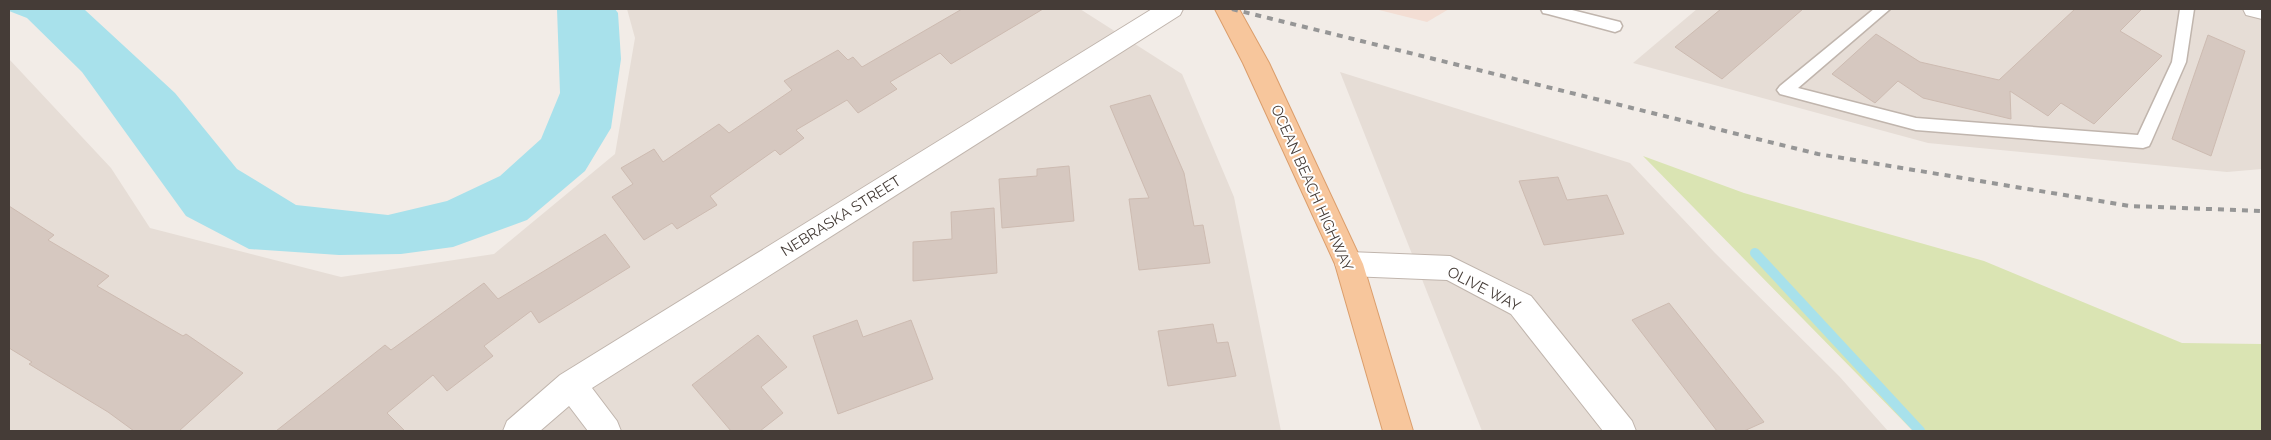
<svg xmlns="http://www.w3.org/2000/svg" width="2271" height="440" viewBox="0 0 2271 440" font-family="Raleway,sans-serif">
  <rect width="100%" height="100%" fill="#f2ece7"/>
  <g fill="#e6ddd6">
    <polygon points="627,9 1080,9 1182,74 1234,197 1281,431 9,431 9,59 111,168 150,228 341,277 494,254 615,154 635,38"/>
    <polygon points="1697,9 2262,9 2262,169 2227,172 1928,143 1633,63"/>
    <polygon points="1340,72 1630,163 1715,253 1839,376 1888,431 1482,431"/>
  </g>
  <polygon fill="#f3ded4" points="1375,9 1449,9 1427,22"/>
  <polygon fill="#dae4b3" points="1643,156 1744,193 1984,261 2182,343 2262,344 2262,431 1913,431"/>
  <polygon fill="#a8e1eb" points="9,9 85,10 175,93 237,169 296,205 388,215 447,201 500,176 541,139 560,93 557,9 615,9 618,13 621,59 611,128 585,171 527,220 453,247 401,254 339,255 249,249 186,216 82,72 27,18 9,11"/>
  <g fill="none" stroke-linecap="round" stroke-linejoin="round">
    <polyline stroke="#a8e1eb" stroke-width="10" points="1755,253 1920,431"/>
  </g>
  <g fill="#d6c8c0" stroke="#cdbbb1">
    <polygon points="962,9 1043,9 951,64 940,53 890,82 897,89 858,113 847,100 796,130 804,138 780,155 775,150 710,196 717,205 677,229 672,223 644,240 612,197 633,184 621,168 654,149 663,162 719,124 729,133 792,90 784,81 838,50 848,60 853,57 862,67"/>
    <polygon points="1721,9 1803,9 1722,79 1675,47"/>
    <polygon points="2075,9 2142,9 2120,31 2162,56 2094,124 2061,103 2048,116 2010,91 2011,119 1923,98 1898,81 1875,103 1832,74 1876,34 1920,62 1999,80"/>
    <polygon points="2208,35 2245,51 2211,156 2172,139"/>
    <polygon points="1150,95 1184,173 1194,226 1203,225 1210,263 1139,270 1129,199 1149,198 1110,106"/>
    <polygon points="1069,166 1074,221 1002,228 999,179 1037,176 1037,169"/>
    <polygon points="1558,177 1567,200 1607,195 1624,234 1544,245 1519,181"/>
    <polygon points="9,206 54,235 48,240 109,276 97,286 183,336 186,334 243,373 179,431 134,431 108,412 29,364 32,362 9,348"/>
    <polygon points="994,208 997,273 913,281 913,242 952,239 951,212"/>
    <polygon points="605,234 630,267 539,323 531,311 484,346 493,356 447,391 433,375 387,413 405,431 276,431 385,345 391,350 484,283 498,299"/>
    <polygon points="1669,303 1764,422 1744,431 1717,431 1632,320"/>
    <polygon points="857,320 863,337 911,320 933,379 838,414 813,336"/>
    <polygon points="1213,324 1217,343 1228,342 1236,376 1168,386 1158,331"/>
    <polygon points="758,335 787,367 761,387 783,413 760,431 731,431 692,385"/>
  </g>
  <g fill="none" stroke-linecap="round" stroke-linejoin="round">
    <defs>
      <g id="service">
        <polygon points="1541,9 1568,9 1620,22 1622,26 1620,30 1615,32 1548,14 1543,13"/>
        <polygon points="1874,9 1890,9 1798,88 1916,118 2138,135 2172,62 2180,9 2194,9 2186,62 2151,142 2149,146 2143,148 1916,130 1780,94 1777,90 1780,86"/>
      </g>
      <g id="minor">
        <polygon points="1152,9 1183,9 1180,15 592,388 617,421 621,431 588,431 569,406 540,431 503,431 507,421 560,375"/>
        <polygon points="2243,9 2262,9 2262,19 2246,15"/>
        <polygon points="1349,252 1450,256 1531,296 1632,421 1636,431 1603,431 1511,314 1447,280 1349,276 1339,273 1335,264 1339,255"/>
      </g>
      <polygon id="primary" points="1215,9 1239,9 1269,63 1363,264 1413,431 1383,431 1335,264 1243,63"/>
    </defs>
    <use href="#service" stroke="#c0b5ad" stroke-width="3"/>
    <use href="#minor" stroke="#c0b5ad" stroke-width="2"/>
    <use href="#primary" stroke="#db9e6c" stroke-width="2"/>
    <use href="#service" fill="#fff" fill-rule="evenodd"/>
    <use href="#minor" fill="#fff" fill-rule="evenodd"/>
    <use href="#primary" fill="#f7c69c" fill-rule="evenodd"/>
    <polyline stroke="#969696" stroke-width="4" stroke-dasharray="6 6" stroke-linecap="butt" points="1232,9 1818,154 2130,206 2262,211"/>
  </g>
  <g text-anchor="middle" stroke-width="4" stroke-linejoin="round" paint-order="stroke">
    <g font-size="15" fill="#453c37" stroke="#fff">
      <text transform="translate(1312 188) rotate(66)" y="5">OCEAN BEACH HIGHWAY</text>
      <text transform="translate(841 216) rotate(-32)" y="5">NEBRASKA STREET</text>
      <text transform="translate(1484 289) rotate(27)" y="5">OLIVE WAY</text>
    </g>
  </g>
  <rect width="2271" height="440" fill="none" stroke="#453c37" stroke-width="20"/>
</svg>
